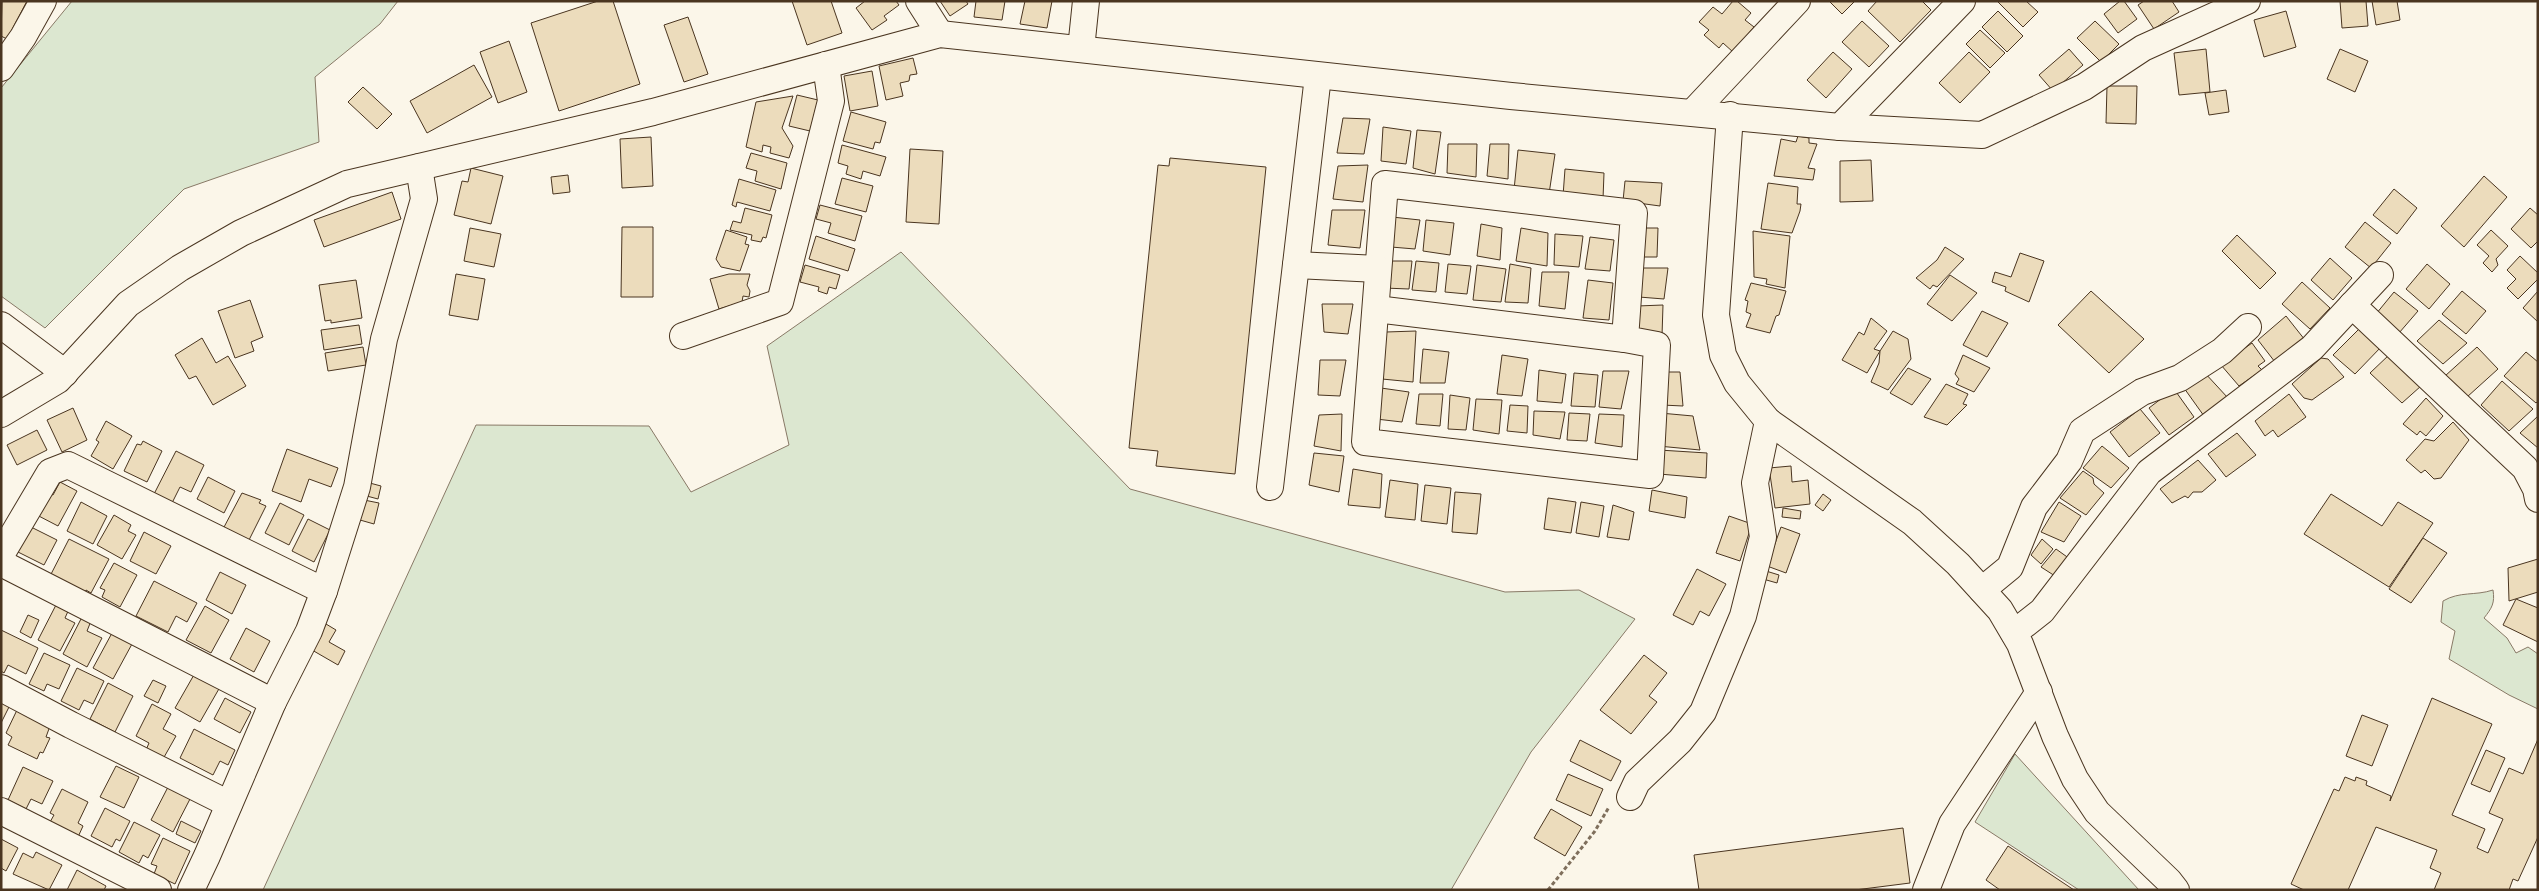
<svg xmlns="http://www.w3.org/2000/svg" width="2539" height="891" viewBox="0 0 2539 891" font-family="'Asap Condensed',sans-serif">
  <rect width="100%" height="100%" fill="#fbf6e9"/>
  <g fill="#dce7d0" stroke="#887966">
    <polygon points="72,1 398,1 380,24 315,77 319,142 184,189 45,328 1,296 1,88"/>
    <polygon points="901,252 1130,489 1505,592 1579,590 1635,619 1531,752 1451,890 263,890 476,425 649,426 691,492 789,445 767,346"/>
    <path d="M2493 590C2495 603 2492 608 2484 618L2507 638 2516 653 2528 647 2538 654V709L2509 695 2449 659 2455 631 2441 622 2443 601C2460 591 2475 596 2493 590Z"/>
    <polygon points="2015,754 2139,890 2079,890 1975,822"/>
  </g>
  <g fill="#ecdcbc" stroke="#4a3520">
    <polygon points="2,1 27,1 7,39 1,36"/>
    <polygon points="598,1 613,1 640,84 559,111 531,23"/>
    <polygon points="792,1 831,1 842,33 807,45"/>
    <polygon points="865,1 896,1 899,5 884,16 887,20 872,30 856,8"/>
    <polygon points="940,1 966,1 968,4 950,16"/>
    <polygon points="976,1 1005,1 1002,20 974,17"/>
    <polygon points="1025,1 1052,1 1047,28 1020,24"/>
    <polygon points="1733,1 1737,1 1751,13 1745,20 1754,27 1733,52 1723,43 1719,48 1704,35 1709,30 1699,22 1713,7 1722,14"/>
    <polygon points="1829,1 1855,1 1842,14"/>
    <polygon points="1877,1 1922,1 1931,10 1900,42 1868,11"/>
    <polygon points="1997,1 2026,1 2038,12 2023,27"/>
    <polygon points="2120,1 2124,1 2137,19 2118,33 2104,14"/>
    <polygon points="2144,1 2172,1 2179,12 2154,29 2138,5"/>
    <polygon points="2340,1 2366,1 2368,26 2342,28"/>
    <polygon points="2372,1 2397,1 2400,20 2376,25"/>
    <polygon points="1998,11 2023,36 2007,52 1982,27"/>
    <polygon points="2286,11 2296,47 2264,57 2254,20"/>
    <polygon points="688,17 708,74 684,82 664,25"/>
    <polygon points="1862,21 1889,46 1869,67 1842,42"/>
    <polygon points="2095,21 2119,44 2101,62 2077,38"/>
    <polygon points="1980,30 2005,53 1990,68 1966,44"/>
    <polygon points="509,41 527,92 498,103 480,52"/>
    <polygon points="2069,49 2083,65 2053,91 2039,75"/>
    <polygon points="2206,49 2210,92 2179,95 2174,53"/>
    <polygon points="2340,49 2368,61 2355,92 2327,79"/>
    <polygon points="1833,52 1852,69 1826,98 1807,80"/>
    <polygon points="1969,52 1990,72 1960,103 1939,83"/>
    <polygon points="913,58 917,74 910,75 909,81 900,83 903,96 886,100 879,66"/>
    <polygon points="474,65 492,97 427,133 410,101"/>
    <polygon points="872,71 878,106 850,111 844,76"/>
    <polygon points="2107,86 2137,86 2136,124 2106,123"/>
    <polygon points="363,87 392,114 377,129 348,102"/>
    <polygon points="2226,90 2229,112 2209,115 2205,93"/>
    <polygon points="797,95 818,100 810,131 789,126"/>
    <polygon points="793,96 782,128 793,146 789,158 770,153 771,147 763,145 762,152 746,147 756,102"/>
    <polygon points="851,112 886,122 880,143 875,142 873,149 843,141"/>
    <polygon points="1343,118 1370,119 1364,154 1337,153"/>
    <polygon points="1383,127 1411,131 1406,164 1381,161"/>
    <polygon points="1417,130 1441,132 1435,174 1413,168"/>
    <polygon points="1798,136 1809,138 1809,143 1817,144 1808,168 1815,169 1813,180 1774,176 1781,139 1796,142"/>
    <polygon points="651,137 653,186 622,188 620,139"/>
    <polygon points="1448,144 1477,144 1476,177 1447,173"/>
    <polygon points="1490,144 1509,144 1508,179 1487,176"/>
    <polygon points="842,145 886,157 880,176 863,171 861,179 846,174 848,166 838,163"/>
    <polygon points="910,149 943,151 939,224 906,222"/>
    <polygon points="1518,150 1555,154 1549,194 1514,190"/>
    <polygon points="751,153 787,163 781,189 755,181 757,171 746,168"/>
    <polygon points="1170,158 1266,167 1235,474 1156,466 1158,451 1129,448 1158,165 1169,166"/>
    <polygon points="1871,160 1873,201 1840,202 1840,161"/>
    <polygon points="1368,165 1363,202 1333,199 1338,166"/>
    <polygon points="471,168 503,176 491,224 454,215 462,181 468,182"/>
    <polygon points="1565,169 1604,173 1603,199 1563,196"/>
    <polygon points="568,175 570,192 553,194 551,177"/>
    <polygon points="2484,176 2507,197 2464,247 2441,226"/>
    <polygon points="842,178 873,186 866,212 835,204"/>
    <polygon points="739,179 776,190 770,211 737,202 736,207 732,205"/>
    <polygon points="1625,181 1662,183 1660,206 1623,201"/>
    <polygon points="1768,183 1798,187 1797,204 1801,204 1800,211 1792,233 1761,229"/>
    <polygon points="2394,189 2417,208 2397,234 2373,215"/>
    <polygon points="392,192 401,219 324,247 314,220"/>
    <polygon points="820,205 862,216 855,241 828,233 831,223 816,219"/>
    <polygon points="745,208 772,215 766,238 763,237 761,242 751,240 752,235 730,230 733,221 741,223"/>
    <polygon points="2530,208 2538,215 2538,241 2531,248 2511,229"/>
    <polygon points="1332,210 1365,210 1360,248 1328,245"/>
    <polygon points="1392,217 1420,220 1415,249 1391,247"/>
    <polygon points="1426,220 1454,223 1450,255 1423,251"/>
    <polygon points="2365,222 2391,243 2371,268 2345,247"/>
    <polygon points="1481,224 1502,228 1500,260 1477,256"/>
    <polygon points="622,227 653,227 653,297 621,297"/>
    <polygon points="470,228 501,234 494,267 464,261"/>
    <polygon points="1521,228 1548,233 1547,266 1516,261"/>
    <polygon points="1643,228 1658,228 1657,257 1640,257"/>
    <polygon points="726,230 747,237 745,244 749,245 740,271 721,267 716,259"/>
    <polygon points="2491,230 2508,246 2496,259 2498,265 2492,272 2483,263 2489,256 2477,245"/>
    <polygon points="1753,231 1790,236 1785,288 1766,284 1767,279 1754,277"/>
    <polygon points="1555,234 1583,236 1579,267 1554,265"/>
    <polygon points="2237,235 2276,273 2260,289 2222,251"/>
    <polygon points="816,236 855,249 848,271 809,259"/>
    <polygon points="1590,237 1614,240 1610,271 1585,269"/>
    <polygon points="1945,247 1964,259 1937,287 1933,285 1930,289 1916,278 1937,260"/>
    <polygon points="2020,253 2044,261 2029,302 2005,291 2006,287 1992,282 1995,272 2011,277"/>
    <polygon points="2520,256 2538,273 2538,279 2518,299 2507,288 2516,279 2507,270"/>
    <polygon points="2330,258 2352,278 2333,300 2311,280"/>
    <polygon points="1388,261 1412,261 1409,289 1384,288"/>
    <polygon points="1416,261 1439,263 1436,292 1412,290"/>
    <polygon points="1448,264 1471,266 1467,294 1445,292"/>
    <polygon points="1510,264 1531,268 1528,303 1505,302"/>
    <polygon points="2427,264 2450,284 2429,309 2406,289"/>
    <polygon points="805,265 840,275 836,289 829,287 827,294 818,291 819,287 800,282"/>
    <polygon points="1477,265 1506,269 1501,302 1473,300"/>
    <polygon points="1641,268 1668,268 1664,299 1639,297"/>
    <polygon points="1542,272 1569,272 1565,309 1539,306"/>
    <polygon points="456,274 485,279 478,320 449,315"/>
    <polygon points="729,274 750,274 747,285 750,291 749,297 743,296 742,302 719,309 710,279"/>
    <polygon points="1950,275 1977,293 1952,321 1927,304"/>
    <polygon points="356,280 362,318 331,323 331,320 325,321 319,285"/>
    <polygon points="1588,280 1613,283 1609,320 1583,318"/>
    <polygon points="2302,282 2330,308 2310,329 2282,304"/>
    <polygon points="1751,283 1786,291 1779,315 1776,316 1770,333 1746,327 1751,314 1746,312 1748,301 1745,300"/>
    <polygon points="2091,291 2144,339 2109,373 2058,325"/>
    <polygon points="2462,291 2486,311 2466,334 2442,314"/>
    <polygon points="2538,291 2538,322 2523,308"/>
    <polygon points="2394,292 2418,311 2399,333 2376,314"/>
    <polygon points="250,300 263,337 251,342 254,351 235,358 218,311"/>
    <polygon points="1322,304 1353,304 1348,334 1324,332"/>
    <polygon points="1663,305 1662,336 1636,333 1637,306"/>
    <polygon points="1982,311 2008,323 1987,357 1963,345"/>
    <polygon points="2286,316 2305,340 2275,362 2258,340"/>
    <polygon points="1871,318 1887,331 1874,349 1880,351 1867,373 1842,360 1859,332 1864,335"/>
    <polygon points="2439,320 2467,343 2443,364 2417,341"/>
    <polygon points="359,325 362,344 324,350 321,330"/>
    <polygon points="2362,326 2382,346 2355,374 2333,355"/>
    <polygon points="1416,331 1413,382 1382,379 1386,332"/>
    <polygon points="1893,331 1908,339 1911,359 1888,390 1871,382 1879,363 1880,351"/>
    <polygon points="202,338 216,363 228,356 246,386 213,405 196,376 189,379 175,355"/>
    <polygon points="2252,343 2265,361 2258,366 2262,370 2239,386 2221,365"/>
    <polygon points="363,347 366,365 328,371 325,353"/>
    <polygon points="2477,347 2498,369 2467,397 2445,376"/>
    <polygon points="1423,349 1449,352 1445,383 1420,383"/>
    <polygon points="2526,352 2538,362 2538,401 2536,403 2504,376"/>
    <polygon points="2390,354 2421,386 2402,403 2370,373"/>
    <polygon points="1502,355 1528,359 1522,396 1497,394"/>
    <polygon points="1963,355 1990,368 1974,392 1956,384 1959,379 1955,374"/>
    <polygon points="2321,358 2328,359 2344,377 2312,400 2304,398 2292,384"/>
    <polygon points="1320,360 1346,360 1340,396 1318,395"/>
    <polygon points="1908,368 1931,379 1912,405 1890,393"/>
    <polygon points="1539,370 1566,374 1562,403 1537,401"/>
    <polygon points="1603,371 1629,371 1621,409 1599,407"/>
    <polygon points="1663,372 1680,372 1683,406 1662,405"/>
    <polygon points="2204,372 2228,398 2204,416 2184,388"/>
    <polygon points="1574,373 1598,375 1595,407 1571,406"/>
    <polygon points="2502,381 2533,409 2509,431 2481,405"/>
    <polygon points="1946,384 1968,394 1963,404 1967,405 1947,425 1924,417"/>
    <polygon points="1381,388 1409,392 1402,422 1376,419"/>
    <polygon points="2174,389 2194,417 2169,435 2149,408"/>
    <polygon points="1419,394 1443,394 1440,426 1416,424"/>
    <polygon points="2289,394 2306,417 2278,437 2273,430 2265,436 2255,421"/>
    <polygon points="1450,395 1470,398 1466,430 1448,429"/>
    <polygon points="2426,398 2443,416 2426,436 2420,431 2417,435 2403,424"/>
    <polygon points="1476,399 1502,400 1499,434 1473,430"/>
    <polygon points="1510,405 1528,406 1527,433 1507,431"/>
    <polygon points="73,408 87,440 62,452 47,420"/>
    <polygon points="2140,409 2160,433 2129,457 2110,432"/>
    <polygon points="1534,411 1565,412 1560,439 1533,435"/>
    <polygon points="1569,413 1590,414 1587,441 1567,440"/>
    <polygon points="1660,413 1693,416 1700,450 1658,446"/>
    <polygon points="1342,414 1341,451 1314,446 1319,415"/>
    <polygon points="1599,414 1624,415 1622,447 1595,443"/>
    <polygon points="2538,416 2538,448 2520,433"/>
    <polygon points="106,421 132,436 113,469 91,456 99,442 96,440"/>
    <polygon points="2453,422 2469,440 2441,478 2434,479 2425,470 2421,473 2406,460 2425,439 2434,441"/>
    <polygon points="37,430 47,450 17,465 7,445"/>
    <polygon points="2237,433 2256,455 2226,477 2208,454"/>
    <polygon points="143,441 162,451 147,482 124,471 137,444 141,445"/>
    <polygon points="2102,446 2129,468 2111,488 2083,468"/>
    <polygon points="287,449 338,468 331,487 309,479 301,502 272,491"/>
    <polygon points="1659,450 1707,453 1706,478 1659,474"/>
    <polygon points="176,451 204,465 191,492 180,487 171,505 153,496"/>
    <polygon points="1314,453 1344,456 1339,492 1309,485"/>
    <polygon points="2198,460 2216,480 2202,492 2193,492 2188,498 2185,496 2172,503 2160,489"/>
    <polygon points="1791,466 1792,482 1808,480 1810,504 1775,508 1769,468"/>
    <polygon points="1353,469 1382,474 1380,508 1348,505"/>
    <polygon points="2083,471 2093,478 2094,484 2104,493 2086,515 2060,498"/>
    <polygon points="208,477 235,491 224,513 197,499"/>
    <polygon points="1390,480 1418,484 1415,520 1385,517"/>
    <polygon points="60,482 77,491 58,526 33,513 45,491 53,495"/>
    <polygon points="366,482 381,486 378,499 363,495"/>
    <polygon points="1425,485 1451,488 1447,524 1421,521"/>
    <polygon points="1652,490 1687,497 1685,518 1649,511"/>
    <polygon points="1455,492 1481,494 1477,534 1452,532"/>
    <polygon points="242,493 261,500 259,503 266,506 248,542 223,529"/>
    <polygon points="1823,494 1831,500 1823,511 1815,505"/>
    <polygon points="2331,494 2382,526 2398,502 2433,523 2389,587 2304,534"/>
    <polygon points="1548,498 1576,502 1571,533 1544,529"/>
    <polygon points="364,500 379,503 374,524 360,520"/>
    <polygon points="81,502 107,516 93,544 67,531"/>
    <polygon points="1581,502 1604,506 1599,537 1576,533"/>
    <polygon points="2059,502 2081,516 2064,542 2041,532"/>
    <polygon points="280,503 304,515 289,545 265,533"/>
    <polygon points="1613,505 1634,512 1629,540 1607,537"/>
    <polygon points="1783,508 1801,511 1800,519 1782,517"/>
    <polygon points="114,515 131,525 128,531 136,535 122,559 97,545"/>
    <polygon points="1729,516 1752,524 1740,561 1716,553"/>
    <polygon points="308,519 330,530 314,562 292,551"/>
    <polygon points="29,526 57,540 44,565 16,551"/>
    <polygon points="1781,527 1800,534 1786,573 1767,566"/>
    <polygon points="144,532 171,546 156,574 130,561"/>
    <polygon points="2423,538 2447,553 2411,603 2389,589"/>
    <polygon points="69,539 109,559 91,593 86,590 82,598 48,580"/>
    <polygon points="2042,539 2053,549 2041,564 2031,555"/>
    <polygon points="2056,549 2070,559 2055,576 2041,567"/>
    <polygon points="2538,559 2538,592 2509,601 2508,568"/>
    <polygon points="114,563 137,575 120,607 102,597 105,590 100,588"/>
    <polygon points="1697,569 1726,584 1709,616 1700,611 1693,625 1673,615"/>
    <polygon points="1766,571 1779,575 1777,583 1763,579"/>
    <polygon points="220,572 246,585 232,614 206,600"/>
    <polygon points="154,581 197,603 187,622 176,616 168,632 136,616"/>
    <polygon points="2516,599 2538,608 2538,642 2503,625"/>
    <polygon points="57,603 69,609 65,618 75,623 60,651 38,640"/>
    <polygon points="205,606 229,620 211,653 186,640"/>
    <polygon points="28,615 39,620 31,638 20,632"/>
    <polygon points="82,617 91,621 87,631 102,638 87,667 63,654"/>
    <polygon points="326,624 336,630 329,642 345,651 338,665 312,650"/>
    <polygon points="246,628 270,641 254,672 230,659"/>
    <polygon points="1,630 38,648 26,674 8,665 4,673 1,671"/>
    <polygon points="112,633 132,644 113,679 93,668"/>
    <polygon points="44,653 70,665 59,689 47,684 44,691 29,684"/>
    <polygon points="1644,655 1667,673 1649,696 1657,702 1631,734 1600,710"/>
    <polygon points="77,668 104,681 93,704 84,700 79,710 61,701"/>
    <polygon points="195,673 220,687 200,722 175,708"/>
    <polygon points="153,680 166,686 158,703 144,696"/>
    <polygon points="108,683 133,696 115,732 90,719"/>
    <polygon points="225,698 251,712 240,733 214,719"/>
    <polygon points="2432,698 2492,724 2452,815 2485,829 2477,848 2488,853 2503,819 2489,813 2509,768 2523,774 2538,739 2538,837 2518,881 2513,879 2509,890 2434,890 2441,873 2430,868 2437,850 2376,827 2348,890 2304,890 2291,884 2334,789 2339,791 2345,777 2355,781 2356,777 2367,781 2366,785 2391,796 2390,801"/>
    <polygon points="1,700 10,705 1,723"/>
    <polygon points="152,704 171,714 163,729 176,736 163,759 146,750 149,743 136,736"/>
    <polygon points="17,710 50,726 46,737 50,738 43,753 40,752 37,759 8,745 12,737 6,733"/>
    <polygon points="2362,715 2388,725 2372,766 2346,756"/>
    <polygon points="194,729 235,750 228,765 220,761 213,775 180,758"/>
    <polygon points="1580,740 1621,761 1611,781 1570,761"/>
    <polygon points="2486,750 2505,758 2490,792 2471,784"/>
    <polygon points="116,766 139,777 124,808 100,797"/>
    <polygon points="23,767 53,781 42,804 31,799 26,809 8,800"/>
    <polygon points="1568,774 1603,789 1591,816 1556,800"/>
    <polygon points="168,787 190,799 173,832 151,820"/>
    <polygon points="62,789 88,802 78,823 83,826 78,837 50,822 54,815 50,813"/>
    <polygon points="105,808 130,821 120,841 116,839 112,847 91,836"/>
    <polygon points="1551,809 1582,827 1565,856 1534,838"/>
    <polygon points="181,821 201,831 195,843 176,834"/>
    <polygon points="134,822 160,835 148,858 143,855 139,863 119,852"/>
    <polygon points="1903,828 1910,883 1855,890 1699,890 1694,855"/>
    <polygon points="163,838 190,851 175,884 154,874 157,866 151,864"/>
    <polygon points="1,839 18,848 6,871 1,868"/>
    <polygon points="2008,846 2074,890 2000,890 1986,880"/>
    <polygon points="36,852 62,865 49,890 13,874 23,853 33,858"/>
    <polygon points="77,870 106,886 104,890 67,890"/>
  </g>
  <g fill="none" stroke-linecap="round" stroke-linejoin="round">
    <defs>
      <g id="minor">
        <polyline points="919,1 940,34"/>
        <polyline points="1081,49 1086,1"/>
        <polyline points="1,68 23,37 43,1"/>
        <polyline points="1693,112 1797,1"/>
        <polyline points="1730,115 1716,315 1723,355 1737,383 1768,421 1912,522 1958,564 2000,610 2020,644 2055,736 2075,779 2097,812 2169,881 2176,890"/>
        <polyline points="1840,127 1982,135 2084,87 2143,48 2247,1"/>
        <polygon points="1385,184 1634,213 1625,339 1657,345 1650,475 1365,442"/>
        <polyline points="1296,265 1378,269"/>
        <polyline points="2352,305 2525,468 2536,489 2538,499"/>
        <polyline points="1376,309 1625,339"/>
        <polyline points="1,325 65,373"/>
        <polyline points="683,336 780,302 831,101 826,65"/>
        <polyline points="1,414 58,380 128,304 180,268 241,233 347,184 653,112 940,34 1511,96 1840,127 1962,1"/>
        <polyline points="1270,487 1318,76"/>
        <polyline points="1,555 50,472 68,465 324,591"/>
        <polyline points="1,563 273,702"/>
        <polyline points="1982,590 2010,567 2034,507 2069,461 2082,431 2142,392 2180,378 2222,351 2248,327"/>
        <polyline points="2014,633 2042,611 2149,472 2312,348 2380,275"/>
        <polyline points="1,688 71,725 229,804"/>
        <polyline points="1630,797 1637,782 1680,741 1703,712 1743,616 1763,537 1755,483 1768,421"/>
        <polyline points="1,811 158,890"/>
        <polyline points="191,890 207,856 273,702 309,631 324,591 357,487 384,339 424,199 419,167"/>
        <polyline points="1926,890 1952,824 2039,692"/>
      </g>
    </defs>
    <use href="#minor" stroke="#4a3520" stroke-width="28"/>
    <polyline stroke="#7f6f5c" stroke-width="3" stroke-dasharray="4 2.5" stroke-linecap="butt" points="1548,890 1595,831 1609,807"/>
    <use href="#minor" stroke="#fbf6e9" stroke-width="26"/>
  </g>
  <rect width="2539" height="891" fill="none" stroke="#4a3520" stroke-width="5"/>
</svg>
